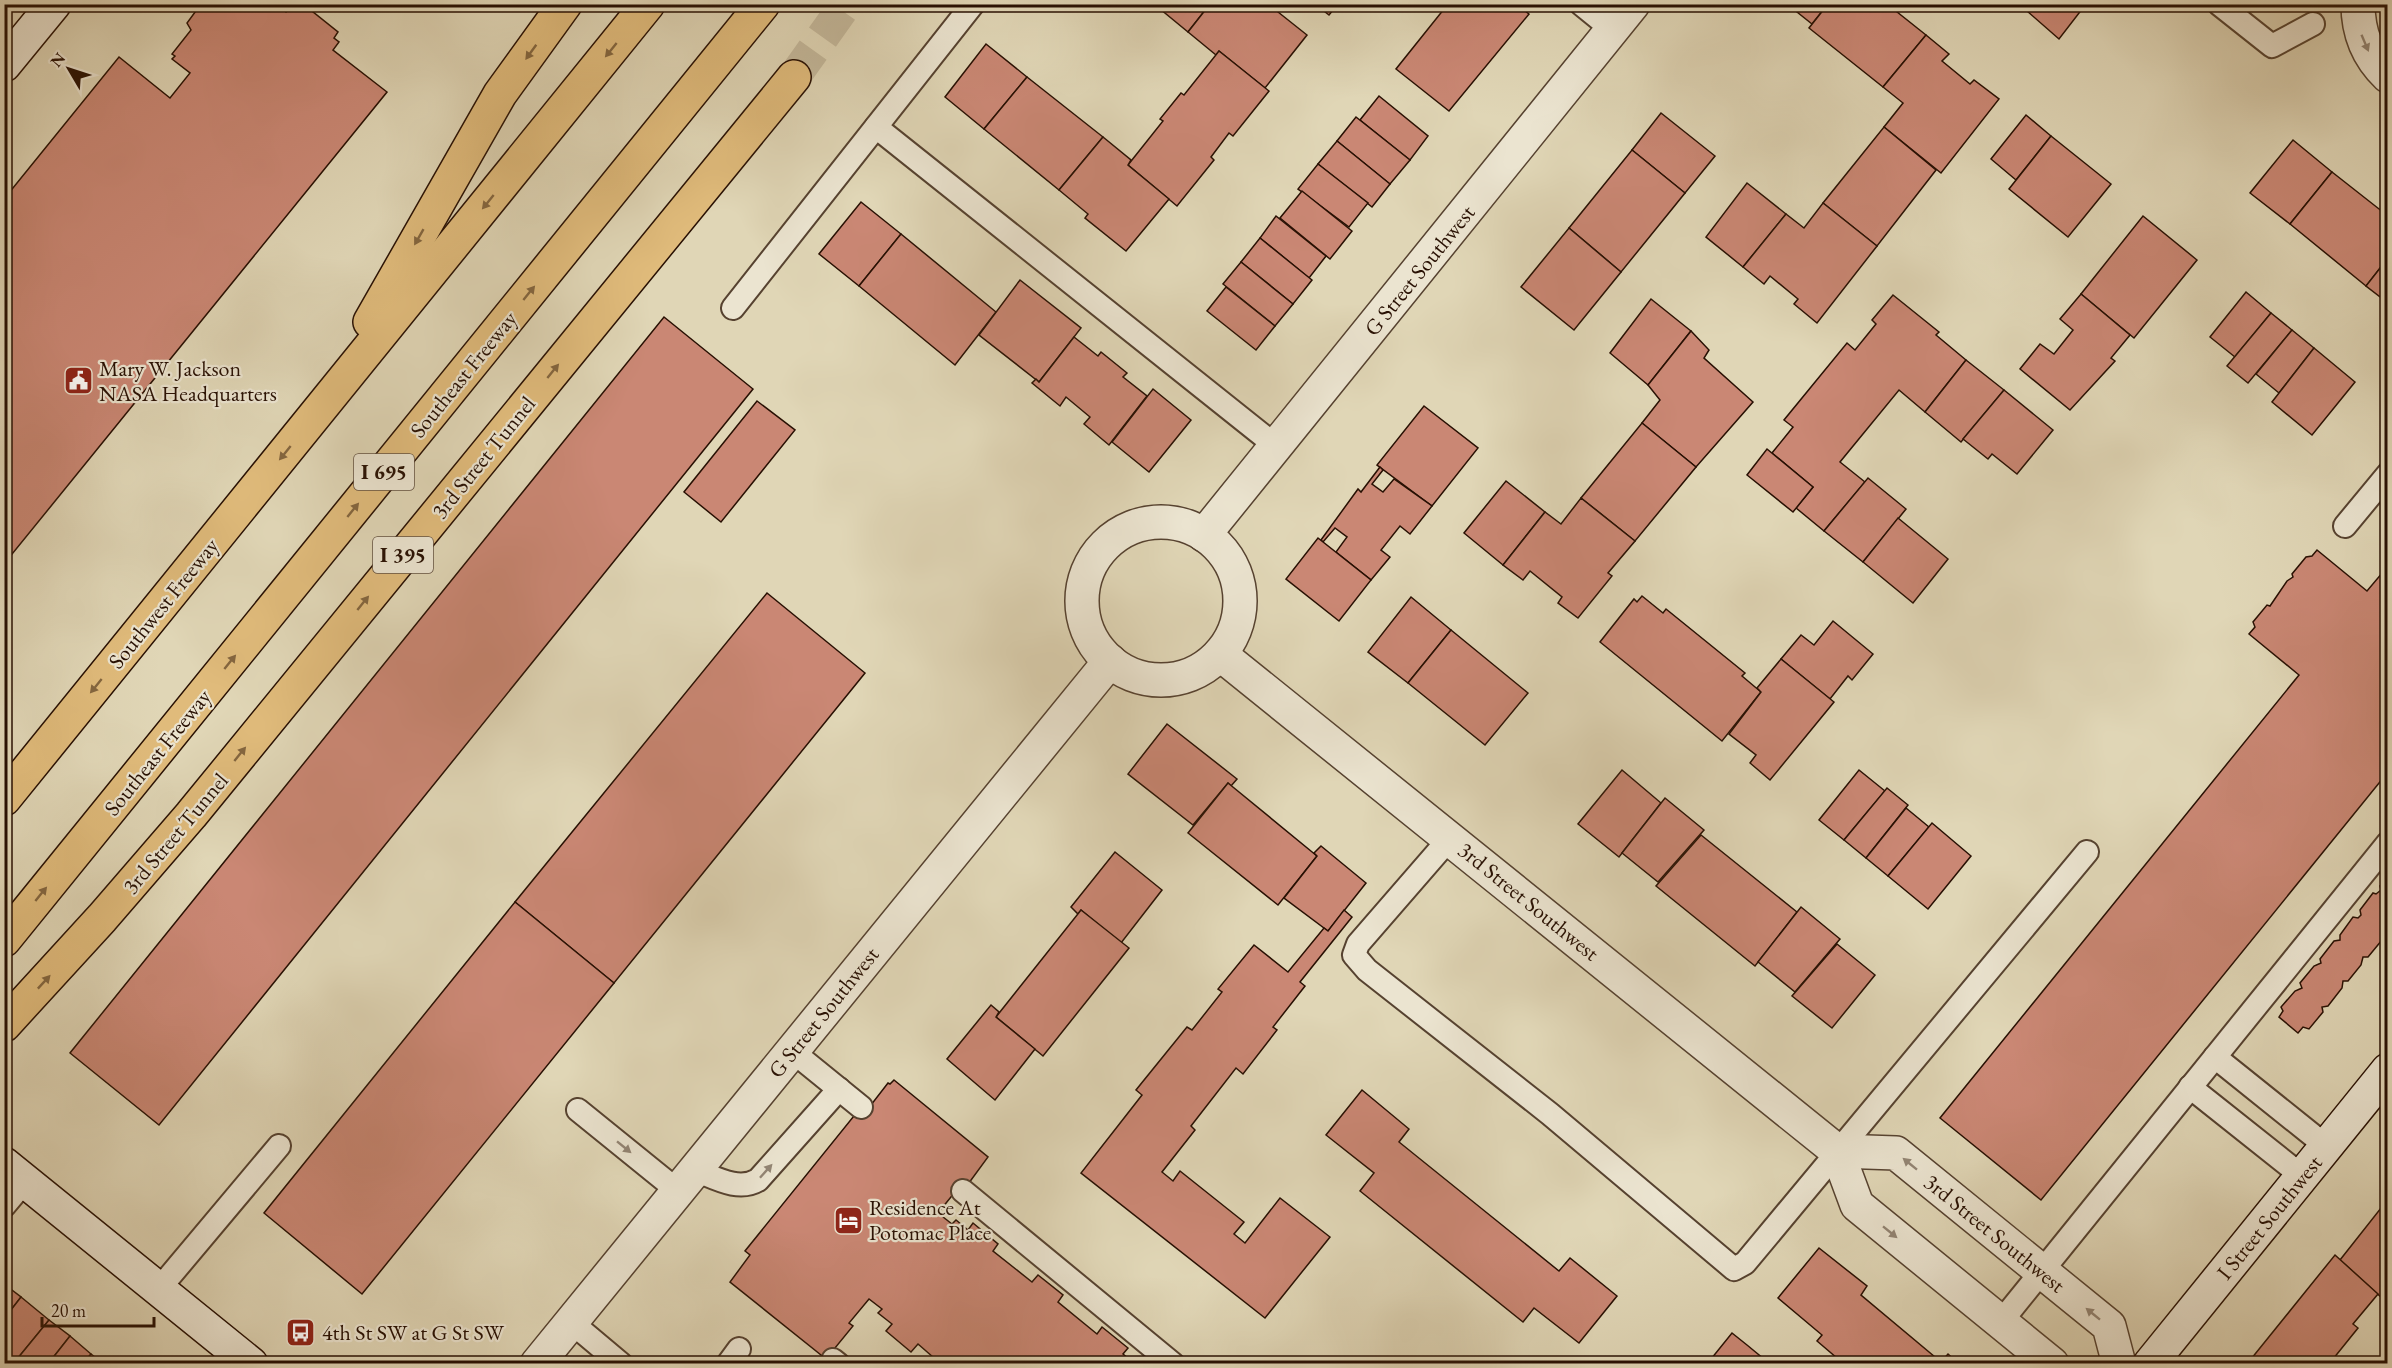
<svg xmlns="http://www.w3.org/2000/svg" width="2392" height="1368" viewBox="0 0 2392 1368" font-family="'EB Garamond',serif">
  <rect width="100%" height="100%" fill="#e0d6b6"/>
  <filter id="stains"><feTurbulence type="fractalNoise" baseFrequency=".00333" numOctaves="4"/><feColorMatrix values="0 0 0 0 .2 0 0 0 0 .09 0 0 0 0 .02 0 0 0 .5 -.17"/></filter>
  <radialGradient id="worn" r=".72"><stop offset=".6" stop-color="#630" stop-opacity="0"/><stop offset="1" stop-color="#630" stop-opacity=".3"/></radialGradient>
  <g fill="#ca8774" stroke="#281003" stroke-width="1.5">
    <polygon points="201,4 276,4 286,12 292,4 297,8 303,4 338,32 334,38 339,42 333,50 387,92 4,564 4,199 119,57 170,98 190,73 172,59 175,56 172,54 191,30 187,23"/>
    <polygon points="1154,4 1210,4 1188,32"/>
    <polygon points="1210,4 1268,4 1307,35 1265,88 1219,51 1216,55 1188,32"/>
    <polygon points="1315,4 1338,4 1329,15"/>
    <polygon points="1448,4 1516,4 1529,14 1449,111 1396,69"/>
    <polygon points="1787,4 1828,4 1812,24"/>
    <polygon points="1828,4 1887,4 1926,35 1883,87 1809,28"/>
    <polygon points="2019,4 2086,4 2059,39"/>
    <polygon points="1926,35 1949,54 1942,61 1970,84 1974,80 1999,99 1941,173 1884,127 1903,103 1883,87"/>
    <polygon points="986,44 1027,77 984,129 945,97"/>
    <polygon points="1219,51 1269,91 1233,136 1229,133 1211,157 1214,160 1177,206 1128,165 1163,121 1160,119 1181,93 1184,95"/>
    <polygon points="1027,77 1103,137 1059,190 984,129"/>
    <polygon points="1379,96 1428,136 1410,160 1360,120"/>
    <polygon points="1661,113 1715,156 1685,193 1632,150"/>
    <polygon points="2026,115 2051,136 2016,180 1991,159"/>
    <polygon points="1356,117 1410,160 1390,184 1337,141"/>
    <polygon points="1884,127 1936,170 1877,246 1823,203"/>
    <polygon points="2051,136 2111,184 2068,237 2009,189"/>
    <polygon points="1103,137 1131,160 1128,165 1169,199 1126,251 1085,218 1088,214 1059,190"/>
    <polygon points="2293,140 2332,172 2290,224 2250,193"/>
    <polygon points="1337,141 1390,184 1372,207 1318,164"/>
    <polygon points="1632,150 1685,193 1621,272 1569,228"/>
    <polygon points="1318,164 1368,203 1349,227 1298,189"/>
    <polygon points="2332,172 2388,216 2388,258 2366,286 2290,224"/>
    <polygon points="1747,183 1786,214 1743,267 1706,237"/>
    <polygon points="1302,191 1352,231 1330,259 1280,218"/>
    <polygon points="861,202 901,234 859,286 819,254"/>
    <polygon points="1823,203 1877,246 1817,323 1794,304 1798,299 1770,276 1764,284 1743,267 1786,214 1804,228"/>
    <polygon points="1276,216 1326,256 1309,278 1260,238"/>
    <polygon points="2143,216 2197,260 2134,338 2081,294"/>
    <polygon points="1569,228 1621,272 1574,330 1521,287"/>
    <polygon points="901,234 996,312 955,365 859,286"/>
    <polygon points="1260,238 1312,280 1293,304 1241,262"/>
    <polygon points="2388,258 2388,303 2366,286"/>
    <polygon points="1241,262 1293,304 1275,326 1223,284"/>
    <polygon points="1020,280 1081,328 1039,382 979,335"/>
    <polygon points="1226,287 1275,326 1256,350 1207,311"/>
    <polygon points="2246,292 2271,313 2235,357 2210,337"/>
    <polygon points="2081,294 2130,335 2111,358 2115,361 2070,410 2020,369 2040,344 2054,354 2073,330 2060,319"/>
    <polygon points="1893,295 1939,332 1936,335 1966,360 1925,412 1899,390 1840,462 1865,482 1824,531 1796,508 1813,487 1772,453 1793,427 1784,420 1847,343 1855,350 1876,324 1872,320"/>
    <polygon points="1651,299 1691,331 1648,385 1610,353"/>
    <polygon points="2271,313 2292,330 2248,383 2227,366"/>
    <polygon points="664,317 753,389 159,1125 70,1053"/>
    <polygon points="2292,330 2314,348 2279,393 2256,374"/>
    <polygon points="1691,331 1709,350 1704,358 1753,402 1696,467 1642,423 1660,400 1648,385"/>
    <polygon points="1074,337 1098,356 1101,352 1127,373 1123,377 1147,396 1109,445 1084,424 1090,417 1066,397 1060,406 1032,383 1036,379 1039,382"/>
    <polygon points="2314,348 2355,382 2312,435 2272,402"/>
    <polygon points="1966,360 2004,390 1961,442 1925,412"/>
    <polygon points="1153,389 1191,420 1149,472 1112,442"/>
    <polygon points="2004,390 2053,430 2017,474 1992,454 1988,459 1963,439"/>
    <polygon points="757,401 795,430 721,522 684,492"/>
    <polygon points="1424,406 1478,448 1432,506 1377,465"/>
    <polygon points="1642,423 1696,467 1635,541 1581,498"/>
    <polygon points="1767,449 1813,487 1793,512 1747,475"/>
    <polygon points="1380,467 1383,470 1372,484 1383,492 1394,479 1432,506 1410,534 1400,526 1381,550 1390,557 1371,580 1336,552 1347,537 1335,528 1323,542 1321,540 1358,489 1361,492"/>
    <polygon points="1868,478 1906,509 1863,562 1824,531"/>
    <polygon points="1506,481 1545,512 1503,565 1464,533"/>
    <polygon points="1581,498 1635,541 1608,573 1612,576 1578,618 1558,603 1562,597 1530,571 1523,580 1503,565 1545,512 1561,524"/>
    <polygon points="1898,518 1948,559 1913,603 1863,562"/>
    <polygon points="1318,538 1371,580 1339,621 1286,579"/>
    <polygon points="2317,550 2367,591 2388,566 2388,772 2041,1200 1940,1118 2299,675 2249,634 2255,627 2253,622 2267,605 2270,606 2287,581 2293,577 2292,574 2306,557 2312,556"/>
    <polygon points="767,593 865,673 614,983 515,902"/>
    <polygon points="1642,596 1663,613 1666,609 1745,673 1742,676 1761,692 1722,741 1600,642 1634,599 1637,602"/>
    <polygon points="1411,597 1451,630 1408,683 1368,652"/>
    <polygon points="1833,621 1873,654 1852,680 1848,676 1830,699 1781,659 1801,635 1814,645"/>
    <polygon points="1451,630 1528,693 1485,745 1408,683"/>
    <polygon points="1781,659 1834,702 1770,780 1750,763 1756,755 1729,734 1761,692 1757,688"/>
    <polygon points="1167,724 1237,779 1231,786 1228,783 1193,825 1128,774"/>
    <polygon points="1622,770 1661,803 1619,857 1578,824"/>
    <polygon points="1859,770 1885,791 1844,840 1819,820"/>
    <polygon points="1228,783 1317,856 1278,905 1188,833"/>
    <polygon points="1887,788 1908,805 1866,858 1844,840"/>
    <polygon points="1665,798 1704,830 1658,882 1622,853"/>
    <polygon points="1906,808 1929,827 1888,876 1866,858"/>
    <polygon points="1932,823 1971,856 1928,909 1888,876"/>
    <polygon points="1701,835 1797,912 1755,966 1656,886"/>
    <polygon points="1321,846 1366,883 1328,931 1284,898 1317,856 1314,853"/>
    <polygon points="1115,852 1162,890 1121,943 1081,910 1078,914 1071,907"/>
    <polygon points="2388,876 2388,932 2381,933 2382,940 2368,957 2363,957 2361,965 2348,981 2343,981 2342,988 2328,1006 2322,1007 2323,1012 2309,1029 2303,1027 2298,1033 2279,1017 2283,1011 2281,1007 2295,991 2302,988 2300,983 2314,966 2321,963 2320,959 2334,941 2340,940 2340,935 2353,917 2358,918 2361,915 2360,910 2373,893 2376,894 2381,890 2380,886"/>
    <polygon points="515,902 614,983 362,1294 264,1213"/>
    <polygon points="1801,907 1840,939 1795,992 1758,962"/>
    <polygon points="1081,910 1129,948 1043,1056 996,1017"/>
    <polygon points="1344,910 1352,917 1300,982 1305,986 1273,1027 1277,1030 1243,1074 1236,1068 1191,1126 1195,1130 1162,1172 1173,1181 1180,1171 1244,1222 1234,1234 1245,1243 1280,1198 1330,1237 1265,1318 1081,1173 1142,1095 1136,1090 1187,1027 1192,1030 1222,992 1218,989 1254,945 1288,972 1324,928 1328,931"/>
    <polygon points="1837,944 1875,975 1832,1028 1792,996"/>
    <polygon points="991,1005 999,1012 996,1017 1035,1049 995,1100 947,1059"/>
    <polygon points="894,1080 988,1157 963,1191 959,1187 938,1213 952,1224 956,1220 968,1230 973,1223 998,1244 993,1251 1032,1282 1038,1275 1063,1295 1058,1302 1097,1334 1102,1327 1128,1348 1123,1354 1135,1364 941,1364 918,1344 911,1352 886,1331 892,1324 878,1313 882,1309 869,1299 849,1323 853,1326 826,1359 730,1282 750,1255 745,1251 866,1101 871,1105 888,1083 890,1084"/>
    <polygon points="1362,1090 1409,1129 1399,1142 1559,1271 1570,1258 1617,1296 1579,1343 1534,1308 1523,1322 1360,1191 1374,1173 1326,1135"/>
    <polygon points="2381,1208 2388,1214 2388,1292 2382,1298 2340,1260"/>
    <polygon points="1819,1248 1867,1286 1861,1295 1941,1362 1948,1354 1959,1364 1844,1364 1817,1341 1822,1335 1778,1298"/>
    <polygon points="2335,1255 2378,1294 2353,1324 2358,1328 2329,1364 2247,1364"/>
    <polygon points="4,1284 21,1297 4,1319"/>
    <polygon points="21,1297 49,1320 13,1364 4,1364 4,1319"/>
    <polygon points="49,1320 70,1336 48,1364 13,1364"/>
    <polygon points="1732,1333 1747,1345 1770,1364 1707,1364"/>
    <polygon points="70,1336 91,1354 83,1364 48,1364"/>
    <polygon points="91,1354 104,1364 83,1364"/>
  </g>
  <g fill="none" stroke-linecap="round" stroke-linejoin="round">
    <polyline stroke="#c4b89b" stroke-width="33" stroke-dasharray="33 16" stroke-linecap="butt" points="794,77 846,4"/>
    <defs>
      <g id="lane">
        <polyline points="1581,4 1613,30"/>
        <polyline points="2219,4 2272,46 2313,24"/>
        <polyline points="876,127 1276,446"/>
        <polyline points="733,308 973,4"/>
        <polyline points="2345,526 2388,474"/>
        <polyline points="1450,838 1358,944 1354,955 1367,970 1550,1114 1734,1269 1745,1263 2087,852"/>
        <polyline points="792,1051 861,1107"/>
        <polyline points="2215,1057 2326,1146"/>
        <polyline points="2190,1087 2302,1176"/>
        <polyline points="578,1110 678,1191"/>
        <path d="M695 1170C714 1177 738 1192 758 1180L839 1089"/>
        <polyline points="963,1191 1173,1364"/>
        <polyline points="4,1206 25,1181"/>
        <polyline points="159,1289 279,1146"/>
        <polyline points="571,1322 621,1364"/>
        <polyline points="2000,1323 2388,843"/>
        <polyline points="833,1360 838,1364"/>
        <polyline points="728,1364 739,1349"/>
      </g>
      <g id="street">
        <path d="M2358 4C2358 33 2367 56 2388 76"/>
        <circle cx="1161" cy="601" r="79"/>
        <polyline points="1204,535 1633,4"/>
        <polyline points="1220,654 1837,1151 1857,1205 2052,1364"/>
        <polyline points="1837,1151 1896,1153 2109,1326 2119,1364"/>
        <polyline points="537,1364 1110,661"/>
      </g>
      <g id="secondary">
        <polyline points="4,65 54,4"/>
        <polyline points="4,1164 251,1364"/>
        <polyline points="2150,1364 2388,1070"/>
      </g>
      <g id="highway">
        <polyline points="370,322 500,94 565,4"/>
        <polyline points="4,799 648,4"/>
        <polyline points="4,940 763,4"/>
        <polyline points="4,1025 102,918 191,815 794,77"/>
      </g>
    </defs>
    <use href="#lane" stroke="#564230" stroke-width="26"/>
    <use href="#street" stroke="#564230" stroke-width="36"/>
    <use href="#secondary" stroke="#281003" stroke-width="36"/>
    <use href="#highway" stroke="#281003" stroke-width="36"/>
    <use href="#lane" stroke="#ebe4d0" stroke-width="22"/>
    <use href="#street" stroke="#ebe4d0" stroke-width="33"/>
    <use href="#secondary" stroke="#ebe4d0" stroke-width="33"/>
    <use href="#highway" stroke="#e0bb7b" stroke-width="33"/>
  </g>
  <defs><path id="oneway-solid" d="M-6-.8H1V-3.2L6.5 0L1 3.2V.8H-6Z" transform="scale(1.5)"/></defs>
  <g fill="#938574">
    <use href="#oneway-solid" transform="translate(2365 43) rotate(67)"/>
    <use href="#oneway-solid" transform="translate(624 1147) rotate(39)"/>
    <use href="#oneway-solid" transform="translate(1910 1164) rotate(-141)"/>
    <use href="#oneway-solid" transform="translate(766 1171) rotate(-48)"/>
    <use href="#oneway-solid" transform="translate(1890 1232) rotate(39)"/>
    <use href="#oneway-solid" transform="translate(2093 1314) rotate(-141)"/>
  </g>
  <g fill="#84663f">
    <use href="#oneway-solid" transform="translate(611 50) rotate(129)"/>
    <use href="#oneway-solid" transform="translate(531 52) rotate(126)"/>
    <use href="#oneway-solid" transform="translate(488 202) rotate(129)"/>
    <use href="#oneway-solid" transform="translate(419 237) rotate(120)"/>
    <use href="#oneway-solid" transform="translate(529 293) rotate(-51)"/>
    <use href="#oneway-solid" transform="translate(553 371) rotate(-51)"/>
    <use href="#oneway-solid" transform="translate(285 453) rotate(129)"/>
    <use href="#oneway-solid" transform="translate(353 510) rotate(-51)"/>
    <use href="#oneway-solid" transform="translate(363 603) rotate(-51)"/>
    <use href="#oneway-solid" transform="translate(230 662) rotate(-51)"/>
    <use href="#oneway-solid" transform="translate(96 686) rotate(129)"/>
    <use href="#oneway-solid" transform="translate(240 754) rotate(-51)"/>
    <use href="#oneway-solid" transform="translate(41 894) rotate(-51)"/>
    <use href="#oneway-solid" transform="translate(44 982) rotate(-47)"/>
  </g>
  <defs>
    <symbol id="civic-square" viewBox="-11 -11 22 22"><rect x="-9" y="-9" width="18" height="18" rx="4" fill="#8f2418" stroke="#ebe4d0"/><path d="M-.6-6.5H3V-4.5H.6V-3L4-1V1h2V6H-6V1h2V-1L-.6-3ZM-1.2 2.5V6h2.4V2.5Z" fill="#fff"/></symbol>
    <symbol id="hotel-square" viewBox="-11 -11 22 22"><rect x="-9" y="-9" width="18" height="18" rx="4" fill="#8f2418" stroke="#ebe4d0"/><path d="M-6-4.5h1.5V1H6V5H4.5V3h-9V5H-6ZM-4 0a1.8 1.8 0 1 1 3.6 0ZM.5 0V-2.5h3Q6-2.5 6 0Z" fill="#fff"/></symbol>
    <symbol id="bus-square" viewBox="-11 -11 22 22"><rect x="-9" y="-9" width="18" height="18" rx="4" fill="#8f2418" stroke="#ebe4d0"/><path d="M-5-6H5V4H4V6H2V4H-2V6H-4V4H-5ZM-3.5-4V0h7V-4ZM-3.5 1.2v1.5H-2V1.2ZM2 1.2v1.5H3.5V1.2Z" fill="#fff"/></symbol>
  </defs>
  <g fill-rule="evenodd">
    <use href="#civic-square" x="62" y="364" width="33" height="33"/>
    <use href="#hotel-square" x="832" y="1204" width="33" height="33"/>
    <use href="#bus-square" x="284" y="1316" width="33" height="33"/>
  </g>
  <g text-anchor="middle" stroke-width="4.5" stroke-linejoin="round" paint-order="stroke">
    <g fill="#ebe4d0" stroke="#625040" stroke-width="1.5">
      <rect x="354" y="454" width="60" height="36" rx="4.5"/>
      <rect x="373" y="537" width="60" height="36" rx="4.5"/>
    </g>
    <g font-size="21" font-weight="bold" fill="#281003">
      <text x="384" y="479">I 695</text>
      <text x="403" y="562">I 395</text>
    </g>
    <g font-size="22" fill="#281003" stroke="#ebe4d0">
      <text transform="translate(1419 270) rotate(-51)" y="8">G Street Southwest</text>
      <text transform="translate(463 374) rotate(-51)" y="8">Southeast Freeway</text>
      <text transform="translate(483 457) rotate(-51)" y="8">3rd Street Tunnel</text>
      <text transform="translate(163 603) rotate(-51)" y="8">Southwest Freeway</text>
      <text transform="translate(157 752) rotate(-51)" y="8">Southeast Freeway</text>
      <text transform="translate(175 833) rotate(-50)" y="8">3rd Street Tunnel</text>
      <text transform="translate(1529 901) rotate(39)" y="8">3rd Street Southwest</text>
      <text transform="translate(823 1012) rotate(-51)" y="8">G Street Southwest</text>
      <text transform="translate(2269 1217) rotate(-51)" y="8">I Street Southwest</text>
      <text transform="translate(1995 1233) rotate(39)" y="8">3rd Street Southwest</text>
    </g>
    <g font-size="22" fill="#281003" stroke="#ebe4d0" text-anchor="start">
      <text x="99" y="376">Mary W. Jackson<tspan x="99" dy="25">NASA Headquarters</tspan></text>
      <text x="869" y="1215">Residence At<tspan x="869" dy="25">Potomac Place</tspan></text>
      <text x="322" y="1340">4th St SW at G St SW</text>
    </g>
  </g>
  <rect width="2392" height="1368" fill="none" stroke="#e0d6b6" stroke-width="24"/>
  <rect x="6" y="6" width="2380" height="1356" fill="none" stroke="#281003" stroke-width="3"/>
  <rect x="12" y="12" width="2368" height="1344" fill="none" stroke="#281003" stroke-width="1.5"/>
  <g transform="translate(69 69) rotate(309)" stroke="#ebe4d0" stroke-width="4.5" paint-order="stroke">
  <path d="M0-4.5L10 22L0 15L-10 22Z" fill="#281003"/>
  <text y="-9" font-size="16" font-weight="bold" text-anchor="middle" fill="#281003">N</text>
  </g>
  <path d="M42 1317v9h112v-9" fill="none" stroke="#281003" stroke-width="3"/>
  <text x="51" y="1317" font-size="18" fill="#281003" stroke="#ebe4d0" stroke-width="4.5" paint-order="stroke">20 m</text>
  <rect width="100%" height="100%" filter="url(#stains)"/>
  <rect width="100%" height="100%" fill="url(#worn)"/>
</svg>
